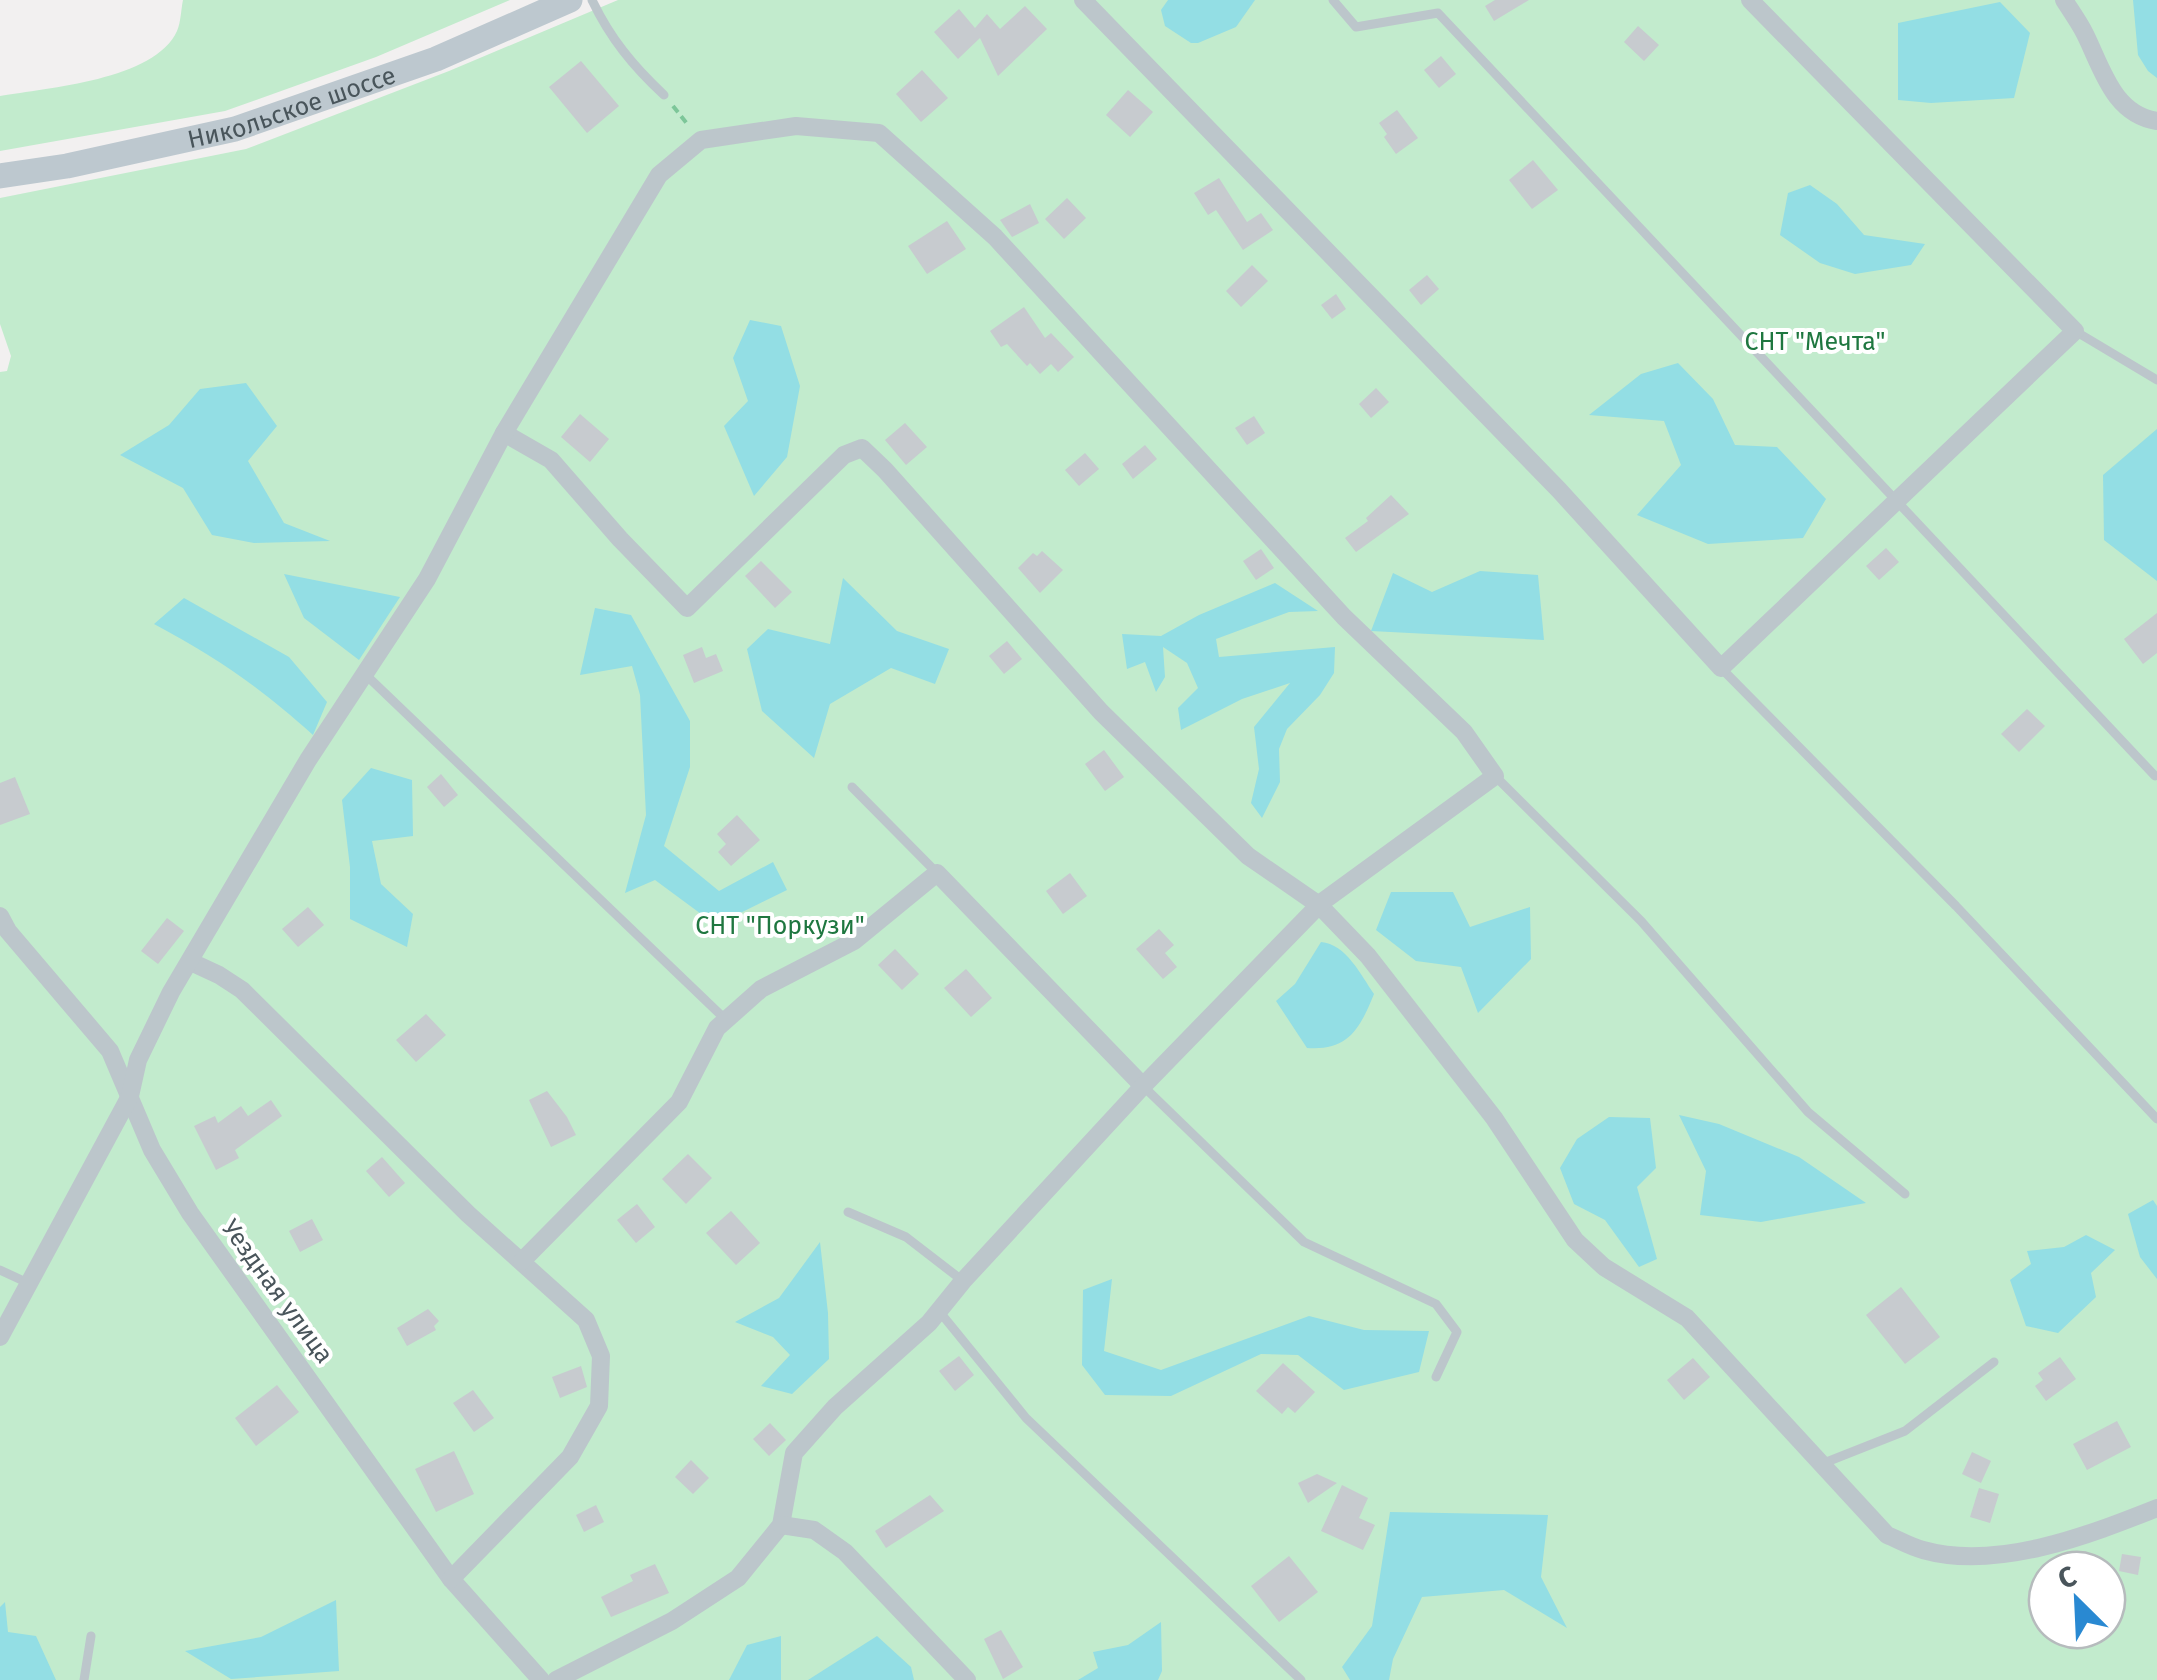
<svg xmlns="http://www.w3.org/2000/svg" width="2157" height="1680" viewBox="0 0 2157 1680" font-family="'Fira Sans',sans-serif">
  <rect width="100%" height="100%" fill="#f2f0f0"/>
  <g fill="#c2ebcd" fill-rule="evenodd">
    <path d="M183 0H510L376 57 225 111 0 151V96C47 88 155 80 177 31 181 22 181 9 183 0Z"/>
    <path d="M618 0H2157V1680H0V372L7 371 11 356 0 324V198L246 149 449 71ZM2047 1570H2107V1630H2047Z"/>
  </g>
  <g fill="#93dee4">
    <polygon points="1168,0 1255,0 1236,27 1198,43 1191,43 1165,26 1161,10"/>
    <polygon points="2133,0 2157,0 2157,78 2148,71 2138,55"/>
    <polygon points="2000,2 2030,33 2014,98 1931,103 1898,100 1898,23"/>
    <polygon points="1810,185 1837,204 1864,235 1925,244 1911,265 1855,274 1820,263 1780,235 1788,193"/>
    <polygon points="750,320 781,326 800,386 787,457 754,496 724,426 748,401 733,358"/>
    <polygon points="1678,363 1713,399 1735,445 1777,447 1826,499 1803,538 1708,544 1637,515 1681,465 1664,421 1589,415 1641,374"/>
    <polygon points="246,383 277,426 248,461 284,523 330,541 254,543 212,535 183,488 120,455 169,425 200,389"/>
    <polygon points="2157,429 2157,581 2104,540 2103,475"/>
    <polygon points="1480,571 1538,575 1544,640 1371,631 1393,573 1432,592"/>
    <polygon points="284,574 400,597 359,660 304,618"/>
    <polygon points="843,578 897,631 949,649 935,684 891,668 830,704 814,758 762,711 747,649 768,629 830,644"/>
    <polygon points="1275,583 1318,611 1289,612 1216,639 1219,657 1335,647 1334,673 1320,695 1287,729 1279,749 1280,782 1262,818 1251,803 1259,769 1254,727 1290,683 1242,699 1181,730 1178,708 1198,688 1187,663 1163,647 1165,677 1156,692 1145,662 1127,669 1122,634 1161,636 1199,615"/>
    <path d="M184 598 289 657 327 702 313 735C259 687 218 658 154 624Z"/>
    <polygon points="595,608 631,615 690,721 690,767 664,846 719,891 773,862 787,890 716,925 655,880 625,893 646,815 640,695 632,666 580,675"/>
    <polygon points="371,768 412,780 413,836 372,841 381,884 413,914 407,947 350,919 350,867 342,800"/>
    <polygon points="1391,892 1453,892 1470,927 1530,907 1531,959 1478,1013 1461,967 1416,961 1376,930"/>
    <path d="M1321 942C1346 944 1361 975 1374 994 1360 1028 1349 1051 1307 1048L1276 1001 1295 984Z"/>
    <polygon points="1679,1115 1719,1124 1799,1157 1866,1203 1761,1222 1700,1215 1706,1171"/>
    <polygon points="1609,1117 1650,1118 1656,1168 1637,1187 1657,1259 1639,1267 1605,1220 1574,1204 1560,1168 1577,1139"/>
    <polygon points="2153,1200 2157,1206 2157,1279 2140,1257 2128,1214"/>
    <polygon points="2086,1235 2115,1250 2091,1273 2096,1297 2058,1333 2026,1326 2010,1280 2031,1264 2027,1251 2064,1247"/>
    <polygon points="820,1242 828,1313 829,1359 792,1394 761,1386 790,1355 773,1337 735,1322 779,1298"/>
    <polygon points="1112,1279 1104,1351 1161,1370 1309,1316 1364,1330 1429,1331 1419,1372 1344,1390 1298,1355 1261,1354 1171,1396 1105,1395 1082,1365 1083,1290"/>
    <polygon points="1390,1512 1548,1515 1541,1577 1567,1628 1504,1590 1422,1597 1393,1659 1389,1680 1350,1680 1342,1667 1372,1626"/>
    <polygon points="336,1600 339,1671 231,1679 185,1651 261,1637"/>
    <polygon points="5,1602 8,1632 36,1636 56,1680 0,1680 0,1607"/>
    <polygon points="1161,1622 1162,1671 1158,1680 1078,1680 1098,1668 1093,1652 1128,1645"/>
    <polygon points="781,1636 781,1680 729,1680 747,1645"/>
    <polygon points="877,1636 911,1667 914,1680 808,1680"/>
  </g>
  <g fill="#c7cbcf">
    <polygon points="1495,0 1529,0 1494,21 1485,6"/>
    <polygon points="1025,6 1047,29 998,76 980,38 958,59 934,32 959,9 975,28 987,14 1000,29"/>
    <polygon points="1638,26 1659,45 1644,61 1624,42"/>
    <polygon points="1441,56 1456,74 1439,88 1424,70"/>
    <polygon points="581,61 619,106 587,133 549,87"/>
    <polygon points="922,70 948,98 921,122 896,94"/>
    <polygon points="1128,90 1153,112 1130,137 1106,115"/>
    <polygon points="1397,110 1418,138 1396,154 1384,137 1387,134 1379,123"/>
    <polygon points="1533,160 1558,190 1532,209 1509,180"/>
    <polygon points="1219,178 1247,222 1261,213 1273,230 1243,250 1216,210 1208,215 1194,193"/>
    <polygon points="1067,198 1086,218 1064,239 1045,219"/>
    <polygon points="1030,204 1039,223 1012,237 1000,220"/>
    <polygon points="947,221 966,249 927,274 908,246"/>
    <polygon points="1252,265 1268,281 1241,307 1226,291"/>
    <polygon points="1427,275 1439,289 1421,305 1409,290"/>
    <polygon points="1336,294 1346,309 1332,319 1321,305"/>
    <polygon points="1024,307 1045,338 1051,333 1074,357 1058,372 1051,364 1040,374 1030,363 1027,366 1007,344 1001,347 990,331"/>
    <polygon points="1376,388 1389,402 1371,418 1359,404"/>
    <polygon points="580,414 609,439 590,462 561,437"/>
    <polygon points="1254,416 1265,433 1247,445 1235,428"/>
    <polygon points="905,423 927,447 906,465 885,440"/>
    <polygon points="1145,445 1157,459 1133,479 1122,464"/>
    <polygon points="1085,453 1099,469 1079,486 1065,470"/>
    <polygon points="1391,495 1409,514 1356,552 1345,538 1368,521 1366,518"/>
    <polygon points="1886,548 1899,562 1879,580 1866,566"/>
    <polygon points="1261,549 1274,568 1256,580 1243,561"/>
    <polygon points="1042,551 1063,570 1040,593 1018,568 1033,553 1037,556"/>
    <polygon points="761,561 792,592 775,608 745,576"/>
    <polygon points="2157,613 2157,653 2143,664 2124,639"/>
    <polygon points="1007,641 1022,659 1004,674 989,656"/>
    <polygon points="702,647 706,658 716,654 723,671 694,683 683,655"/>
    <polygon points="2027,709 2045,726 2019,752 2001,734"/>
    <polygon points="1104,750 1124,777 1105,791 1085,764"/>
    <polygon points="441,774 458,795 444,807 427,787"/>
    <polygon points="15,777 30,814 0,825 0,783"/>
    <polygon points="737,815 760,840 731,866 718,852 726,844 717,834"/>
    <polygon points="1070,873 1087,896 1063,914 1046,891"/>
    <polygon points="308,907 324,925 298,947 282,929"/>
    <polygon points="167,918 184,931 158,964 141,951"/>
    <polygon points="1159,929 1174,945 1165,953 1177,967 1163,979 1136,949"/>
    <polygon points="895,949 919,974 902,990 878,965"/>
    <polygon points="966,969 992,998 971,1017 944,988"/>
    <polygon points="426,1014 446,1035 416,1062 396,1040"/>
    <polygon points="547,1091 567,1117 576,1135 551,1147 529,1100"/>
    <polygon points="271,1100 282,1116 235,1150 239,1158 216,1170 194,1126 215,1116 218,1123 241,1106 248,1116"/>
    <polygon points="688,1154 712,1178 686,1204 662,1179"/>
    <polygon points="382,1157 405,1183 389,1197 366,1171"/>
    <polygon points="637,1204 655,1227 636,1243 617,1220"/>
    <polygon points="731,1211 760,1243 736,1265 706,1233"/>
    <polygon points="312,1219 323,1240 300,1252 289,1231"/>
    <polygon points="1901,1287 1940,1337 1905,1364 1866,1315"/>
    <polygon points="428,1309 439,1321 434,1326 436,1330 407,1346 397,1328"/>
    <polygon points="959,1356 974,1375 955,1391 939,1371"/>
    <polygon points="2060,1357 2076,1379 2046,1401 2035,1386 2043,1380 2038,1373"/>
    <polygon points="1693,1358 1710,1377 1684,1400 1667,1380"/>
    <polygon points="1283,1363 1315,1392 1295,1413 1288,1407 1282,1414 1256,1391"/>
    <polygon points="581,1366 587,1387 560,1398 552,1377"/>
    <polygon points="277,1385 299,1412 256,1446 235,1418"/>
    <polygon points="473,1390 494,1418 474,1432 453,1403"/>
    <polygon points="2117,1421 2131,1447 2087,1470 2073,1444"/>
    <polygon points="770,1423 786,1440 769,1456 753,1439"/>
    <polygon points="454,1451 474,1494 436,1512 415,1469"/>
    <polygon points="1972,1452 1991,1461 1981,1483 1962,1474"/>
    <polygon points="691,1460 709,1478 693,1494 675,1477"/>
    <polygon points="1317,1474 1337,1483 1308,1503 1298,1483"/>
    <polygon points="1342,1485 1368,1498 1359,1518 1375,1525 1363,1550 1321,1531"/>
    <polygon points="1979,1488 1999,1494 1990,1523 1970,1517"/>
    <polygon points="930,1495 944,1511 886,1548 875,1531"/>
    <polygon points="596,1505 604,1522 584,1532 576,1515"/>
    <polygon points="2122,1554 2141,1557 2138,1575 2119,1571"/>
    <polygon points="1289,1556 1318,1592 1279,1622 1251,1586"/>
    <polygon points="655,1564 669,1593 611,1617 601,1597 633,1581 630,1575"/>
    <polygon points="1001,1630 1023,1667 1003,1679 984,1639"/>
  </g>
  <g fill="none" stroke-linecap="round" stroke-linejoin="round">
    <polyline stroke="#7dc699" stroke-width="4" stroke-dasharray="8 5" stroke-linecap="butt" points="673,106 689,126"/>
    <g stroke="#bcc6cb" stroke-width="9">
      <path d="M592 0C610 38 633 66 664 95"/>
      <polyline points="1333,0 1356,27 1438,13 2155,776"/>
      <polyline points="2075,331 2157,380"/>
      <polyline points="1721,668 1956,906 2157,1119"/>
      <polyline points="366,675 725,1019"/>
      <polyline points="1495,776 1641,921 1808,1112 1905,1194"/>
      <polyline points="852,787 937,873"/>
      <polyline points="1143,1086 1304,1242 1436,1304 1457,1332 1436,1377"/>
      <polyline points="848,1212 906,1237 963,1281"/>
      <polyline points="0,1270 28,1283"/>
      <polyline points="939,1311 1026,1418 1301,1680"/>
      <polyline points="1824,1463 1905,1431 1994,1362"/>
      <polyline points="84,1680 91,1636"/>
    </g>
    <g stroke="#bcc6cb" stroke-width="18">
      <polyline points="1083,0 1559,490 1721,668 2075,331 1750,0"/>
      <path d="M2064 0C2071 11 2079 22 2085 34 2102 68 2113 114 2157 121"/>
      <path d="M504 433 551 460 620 539 687 608 844 455 862 448 885 470 1101 712 1248 856 1319 905 1368 956 1494 1118 1575 1240 1604 1267 1687 1318 1887 1535C1899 1540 1911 1547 1923 1550 1997 1571 2089 1535 2157 1508"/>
      <polyline points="0,916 8,931 110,1051 152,1150 190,1213 451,1579 541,1680"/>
      <polyline points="191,962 219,975 242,990 468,1214 586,1320 601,1356 599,1406 570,1457 451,1579"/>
      <polyline points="522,1261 679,1102 717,1028 761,989 854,941 937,873 1143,1086"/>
      <polyline points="0,1337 130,1096 138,1060 171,992 308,760 427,579 504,433 659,175 701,140 796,126 879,133 995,237 1344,617 1464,732 1495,776 1322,902 1143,1086 963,1281 929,1323 835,1407 794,1453 781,1525 738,1578 672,1621 556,1680"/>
      <polyline points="781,1525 814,1530 845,1552 967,1680"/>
    </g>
    <path stroke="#bdc8cf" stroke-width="25" id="s1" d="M0 176 67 166 235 129 436 59 570 0"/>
  </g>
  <g text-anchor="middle" stroke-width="8" stroke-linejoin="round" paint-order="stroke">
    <g font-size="25" fill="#49555b" stroke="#fff">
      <text dy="9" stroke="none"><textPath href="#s1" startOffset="300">Никольское шоссе</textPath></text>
      <text transform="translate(278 1291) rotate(54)" y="9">Уездная улица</text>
    </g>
    <g font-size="25" fill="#1f7740" stroke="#fff">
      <text x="1815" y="350">СНТ "Мечта"</text>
      <text x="780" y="934">СНТ "Поркузи"</text>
    </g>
  </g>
  <g transform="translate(2077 1600) rotate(336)"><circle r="48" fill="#ffffff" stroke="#b6bbbd" stroke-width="2.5"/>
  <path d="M0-8L18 38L0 25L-18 38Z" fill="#2989d2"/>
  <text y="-15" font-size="28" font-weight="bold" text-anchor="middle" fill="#49555b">С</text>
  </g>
</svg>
